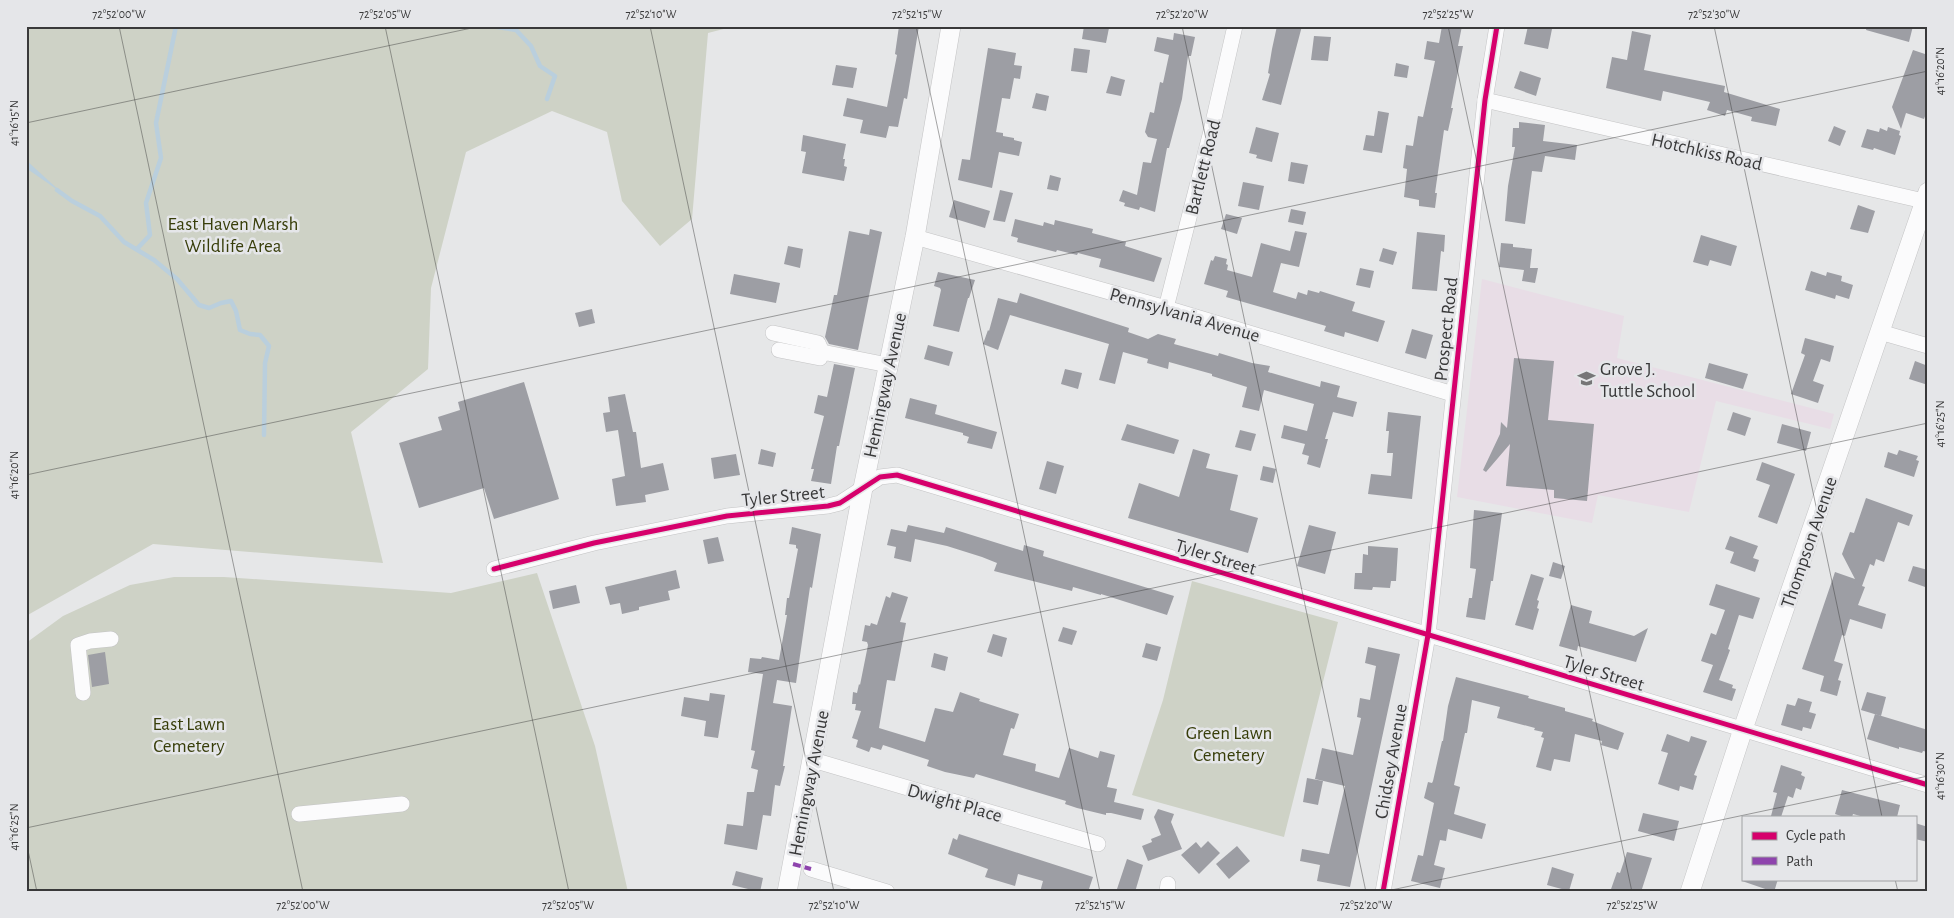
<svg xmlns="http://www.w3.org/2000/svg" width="1954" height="918" viewBox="0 0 1954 918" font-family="'Alegreya Sans',sans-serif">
  <rect width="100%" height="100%" fill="#e6e7e8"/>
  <polygon fill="#e8dde6" points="1482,279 1624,316 1617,358 1834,414 1830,429 1716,401 1689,512 1598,495 1592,523 1457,497"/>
  <g fill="#ced2c6">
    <polygon points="26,26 735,26 708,33 692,219 660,246 622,201 607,132 552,111 466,152 431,288 428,369 351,432 383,563 153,544 26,616"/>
    <polygon points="537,573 595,746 628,892 26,892 26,643 63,616 130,585 174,577 224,577 451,593"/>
    <polygon points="1192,581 1338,622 1284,837 1132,795 1163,700"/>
  </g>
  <polygon fill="#bacfdd" points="26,160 62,193 26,168"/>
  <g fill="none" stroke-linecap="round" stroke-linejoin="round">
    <g stroke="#bacfdd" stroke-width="4.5">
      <polyline points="491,26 516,30 531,46 540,66 555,76 547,99"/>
      <polyline points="57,190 72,201 100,216 124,242 154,260 177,279 199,305 209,308 221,303 231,301 236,311 240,330 250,334 260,335 269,346 265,363 264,435"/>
      <polyline points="137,249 150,235 146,203 161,158 156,123 176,26"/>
    </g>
  </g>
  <g fill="#9d9ea4">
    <polygon points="899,26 919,26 907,99 904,98 898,127 889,126 886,138 860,133 863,120 843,116 847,98 887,107 897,55 895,54"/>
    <polygon points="1084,26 1109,28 1106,43 1082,39"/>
    <polygon points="1277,26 1302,26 1281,105 1262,100 1270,74 1268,73 1272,49"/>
    <polygon points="1442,26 1462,26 1458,46 1463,46 1451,108 1453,108 1448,131 1444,130 1435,193 1437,193 1435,208 1419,206 1419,200 1404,197 1407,169 1403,168 1406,145 1413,146 1418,116 1423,117 1435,61 1424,59 1427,41 1439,43"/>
    <polygon points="1528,26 1549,26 1549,29 1552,29 1548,49 1524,44"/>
    <polygon points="1867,26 1913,26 1909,42 1866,30"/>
    <polygon points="1632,31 1651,35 1644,70 1725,86 1724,92 1780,109 1776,126 1751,121 1752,117 1727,110 1725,116 1707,110 1710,102 1663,91 1661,101 1606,88 1612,57 1627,60"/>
    <polygon points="1174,33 1195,37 1191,56 1188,56 1182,99 1169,148 1167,148 1155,212 1140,207 1139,210 1124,206 1125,203 1119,201 1123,190 1137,195 1143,162 1151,163 1157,139 1148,137 1145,132 1150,112 1154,113 1160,82 1163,83 1169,55 1154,51 1157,37 1173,40"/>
    <polygon points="1314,36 1331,37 1328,61 1311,60"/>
    <polygon points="988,48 1016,53 1014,65 1022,66 1020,79 1014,78 1010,99 1002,98 996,132 1003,133 1003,136 1014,138 1014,140 1022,142 1019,156 999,152 992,188 958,180 962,159 970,160"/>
    <polygon points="1074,48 1090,50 1087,73 1071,71"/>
    <polygon points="1913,50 1928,55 1928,108 1924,119 1906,113 1901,129 1892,107"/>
    <polygon points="1396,63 1409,66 1407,78 1394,76"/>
    <polygon points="836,65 857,68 853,88 832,85"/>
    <polygon points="1520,71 1541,78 1536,96 1514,88"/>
    <polygon points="1111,76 1125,80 1121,96 1106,93"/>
    <polygon points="1036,93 1049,96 1046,111 1032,108"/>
    <polygon points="1378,111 1389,113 1382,153 1363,150 1366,135 1374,136"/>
    <polygon points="1519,122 1545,125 1543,141 1577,145 1575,160 1545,156 1542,172 1532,171 1525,224 1505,221 1508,186 1515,147 1512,147 1513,128 1519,128"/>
    <polygon points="1834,126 1846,131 1840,146 1828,141"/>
    <polygon points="1256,127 1279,133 1272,162 1256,158 1257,155 1249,153"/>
    <polygon points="1888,127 1900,131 1899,135 1901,136 1895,155 1874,148 1873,150 1861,147 1867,129 1879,132 1880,128 1887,131"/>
    <polygon points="803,135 846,144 843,159 845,159 844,166 847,167 844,181 802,173 806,152 801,151"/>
    <polygon points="1291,162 1308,165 1304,184 1288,181"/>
    <polygon points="1050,175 1061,178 1058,191 1047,189"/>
    <polygon points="1243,182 1264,186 1259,210 1238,206"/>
    <polygon points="1000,190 1013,193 1005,222 993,220"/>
    <polygon points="954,200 990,211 985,228 949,217"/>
    <polygon points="1858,205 1875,211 1868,233 1850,229"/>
    <polygon points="1291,209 1306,212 1303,225 1288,222"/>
    <polygon points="1226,214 1242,218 1237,234 1221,229"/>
    <polygon points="1015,219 1043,226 1044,222 1054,225 1055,220 1093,229 1092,233 1126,242 1125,246 1162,258 1154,282 1099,267 1101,259 1078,253 1077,255 1057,250 1056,252 1017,242 1018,238 1011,236"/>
    <polygon points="870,229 882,232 858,350 829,344 825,337 834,295 837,295 849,231 869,235"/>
    <polygon points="1295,231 1307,233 1299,267 1281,263 1273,292 1296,299 1298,292 1307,295 1308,290 1319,293 1320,291 1355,302 1352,311 1385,321 1378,342 1345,332 1344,337 1324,331 1326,326 1226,297 1228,291 1204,284 1211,260 1213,261 1215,256 1227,259 1226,264 1228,265 1227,270 1252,277 1261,243 1290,251"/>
    <polygon points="1417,232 1445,235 1444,252 1441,251 1437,291 1412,289"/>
    <polygon points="1701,235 1737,246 1731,266 1710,260 1708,266 1693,262"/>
    <polygon points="1501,243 1513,244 1513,247 1532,249 1530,268 1538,268 1535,283 1522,281 1524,270 1499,267"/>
    <polygon points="788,246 803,249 800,268 784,264"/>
    <polygon points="1383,248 1397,252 1393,265 1379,261"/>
    <polygon points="1360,268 1374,271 1370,288 1356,285"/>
    <polygon points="1811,271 1826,276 1827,272 1842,276 1841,281 1853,285 1849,299 1836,295 1835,299 1805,290"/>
    <polygon points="938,272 975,280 969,298 968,298 959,332 933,326 941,290 940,288 934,286"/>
    <polygon points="734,274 780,283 776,303 730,294"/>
    <polygon points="1020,293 1129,328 1128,332 1148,339 1158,334 1176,339 1174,344 1218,356 1219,353 1252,363 1270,366 1268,372 1320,387 1321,381 1340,386 1337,397 1357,402 1353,417 1333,412 1325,439 1328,439 1320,468 1307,464 1309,456 1302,454 1305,444 1281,438 1284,425 1307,431 1314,404 1264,390 1259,411 1242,407 1247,387 1212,376 1212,374 1169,362 1168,369 1147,363 1148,359 1123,352 1115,384 1099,380 1109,344 1010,315 998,350 983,344 988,330 989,331 998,298 1017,303"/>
    <polygon points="592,309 595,323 579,327 575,313"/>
    <polygon points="1412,329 1433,335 1426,359 1405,353"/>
    <polygon points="1805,338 1834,346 1830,362 1821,359 1813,381 1824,385 1818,403 1791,394 1805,355 1801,353"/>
    <polygon points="928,345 953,352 949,366 924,359"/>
    <polygon points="1514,358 1554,361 1548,420 1594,424 1587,501 1554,498 1554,490 1506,486 1510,444 1486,472 1483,470 1500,434 1501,422 1507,428"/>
    <polygon points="1915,361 1928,366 1928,385 1909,379"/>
    <polygon points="1709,363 1748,374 1743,389 1705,378"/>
    <polygon points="834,364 855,368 839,446 837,446 831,484 811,481 814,469 811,469 824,416 814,413 818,395 827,397"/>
    <polygon points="1065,369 1082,373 1078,389 1061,384"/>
    <polygon points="524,382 559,499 494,519 484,488 419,508 399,443 442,430 438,417 460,410 458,402"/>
    <polygon points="625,394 633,432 636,432 641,468 663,463 669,490 645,495 646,502 616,506 612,479 625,476 618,430 606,432 603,413 610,412 608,397"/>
    <polygon points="910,398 937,405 935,414 997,432 992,449 967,443 969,437 963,435 963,433 905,418"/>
    <polygon points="1388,412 1421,416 1412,499 1368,494 1371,474 1391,476 1393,453 1387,453 1389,431 1386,431"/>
    <polygon points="1733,412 1751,418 1745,436 1727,430"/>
    <polygon points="1127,424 1179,440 1174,454 1121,440"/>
    <polygon points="1782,424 1811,432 1806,451 1777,443"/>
    <polygon points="1240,430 1256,434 1251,451 1235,447"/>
    <polygon points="761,449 776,453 773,467 758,464"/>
    <polygon points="1193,449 1210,454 1206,468 1238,475 1230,510 1258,518 1248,553 1128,518 1139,483 1179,497"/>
    <polygon points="1899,450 1918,456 1916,460 1919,461 1914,477 1884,467 1888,452 1897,455"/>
    <polygon points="736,454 740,475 714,479 711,458"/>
    <polygon points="1047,461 1064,466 1056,494 1039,489"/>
    <polygon points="1762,462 1795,474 1777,524 1758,517 1770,485 1756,480"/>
    <polygon points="1263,466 1276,469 1273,483 1260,480"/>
    <polygon points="1866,498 1913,515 1909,526 1898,522 1884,562 1876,559 1874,566 1870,564 1862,586 1865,587 1858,605 1886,614 1882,629 1850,619 1845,636 1842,635 1834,661 1843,664 1838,680 1841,681 1837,696 1820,691 1824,676 1802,669 1835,572 1855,579 1842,554 1850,532 1854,533"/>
    <polygon points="1474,510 1502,513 1493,581 1491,581 1485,620 1466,617 1469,598 1472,598 1476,569 1470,568"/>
    <polygon points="908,525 944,533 946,527 1023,551 1024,545 1044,551 1043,556 1174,596 1167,615 1101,594 1101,595 1073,587 1072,591 994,571 997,563 982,557 947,546 915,539 911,562 894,558 896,547 887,545 891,529 906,532"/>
    <polygon points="1309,525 1336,532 1325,574 1297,566"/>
    <polygon points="792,527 821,534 812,588 810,587 796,683 777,680 773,703 792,706 783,766 785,766 780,786 775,785 771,816 763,815 757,850 724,844 727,824 743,826 747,792 754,792 758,770 751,768 755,751 751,750 763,674 748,672 750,658 761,659 762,657 779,660 787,615 785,615 787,598 789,598 798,549 796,548 796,545 789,544"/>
    <polygon points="1730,536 1758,546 1753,558 1759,560 1755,572 1730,563 1734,552 1725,549"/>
    <polygon points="718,537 724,561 708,564 703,540"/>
    <polygon points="1368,546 1398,548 1396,581 1391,581 1390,588 1373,587 1372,590 1354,589 1355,573 1362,573 1363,554 1368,555"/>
    <polygon points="1553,562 1565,566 1561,579 1549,576"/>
    <polygon points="1913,566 1928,570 1928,588 1908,581"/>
    <polygon points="676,570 680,588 668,591 670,600 639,607 639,610 622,614 620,603 610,605 605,587"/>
    <polygon points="1531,574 1544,578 1537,600 1539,601 1537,608 1539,609 1533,630 1515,625"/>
    <polygon points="1716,584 1760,598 1753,619 1739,615 1728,649 1730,650 1719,680 1733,685 1732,688 1736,689 1732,701 1703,692 1713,665 1701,661 1711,633 1716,635 1725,610 1709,605"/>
    <polygon points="576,585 580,603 553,609 549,591"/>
    <polygon points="892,592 908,597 900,622 906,623 895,681 887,680 879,728 925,742 935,708 953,712 960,692 980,699 979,701 1019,714 1014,729 1011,728 1003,755 1036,764 1035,771 1059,778 1069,748 1098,758 1100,751 1115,755 1107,787 1117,789 1114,802 1144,809 1141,820 1111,813 1106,813 1106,815 1077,808 1065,804 1066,801 976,774 974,778 945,772 927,766 929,760 883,745 881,750 871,747 869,752 856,747 858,740 852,738 861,711 855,710 856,704 852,704 853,692 857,693 859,684 860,685 868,645 867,642 862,641 865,625 870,626 871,623 877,625 886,596 890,598"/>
    <polygon points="1571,605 1592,611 1589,623 1634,636 1648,628 1636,662 1578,646 1577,651 1559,646"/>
    <polygon points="1063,627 1077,631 1072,645 1058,641"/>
    <polygon points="993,634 1007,638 1002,657 987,652"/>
    <polygon points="1146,643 1161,647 1157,661 1142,657"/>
    <polygon points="1368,647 1400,654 1350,887 1317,881 1320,865 1300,861 1302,849 1329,854 1345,786 1315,779 1322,748 1353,755 1361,718 1357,717 1360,698 1370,700 1376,666 1365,663"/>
    <polygon points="105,652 109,684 92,687 88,655"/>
    <polygon points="934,653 948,657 945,671 931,667"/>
    <polygon points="1456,677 1529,696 1528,698 1565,708 1565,711 1593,719 1592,721 1624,733 1618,750 1601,745 1602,741 1575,734 1570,762 1554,759 1551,771 1536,767 1544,738 1541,737 1543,732 1534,730 1535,728 1497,718 1500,707 1472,700 1467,733 1465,733 1454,785 1460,787 1454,814 1486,824 1482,839 1448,829 1446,841 1440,840 1434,865 1445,868 1440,888 1411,881 1418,855 1423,856 1434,803 1424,798 1428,782 1432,783 1433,781 1442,741 1443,741 1448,706"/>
    <polygon points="1867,692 1886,697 1881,716 1861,710"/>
    <polygon points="710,693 725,695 718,738 704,736 706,721 681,716 684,697 709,701"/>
    <polygon points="1798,698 1812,702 1809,712 1816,714 1811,729 1803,727 1802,731 1781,725 1787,704 1795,706"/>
    <polygon points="1875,714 1928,730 1928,752 1923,751 1922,753 1899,747 1899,749 1867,739"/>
    <polygon points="1667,734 1689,742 1691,736 1707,741 1694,775 1697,776 1693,790 1680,786 1679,791 1658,784 1668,753 1661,751"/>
    <polygon points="1781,765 1802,772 1801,775 1805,777 1801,790 1796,788 1793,798 1788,796 1781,817 1774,817 1771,816 1777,793 1773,792"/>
    <polygon points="1307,778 1323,781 1318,805 1303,802"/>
    <polygon points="1842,790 1900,805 1897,817 1864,817 1853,814 1852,817 1844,817 1835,814"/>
    <polygon points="1158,809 1174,814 1171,822 1182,849 1148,861 1142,846 1152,842 1151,839 1161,835 1154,817"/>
    <polygon points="1643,813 1679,821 1674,841 1638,831"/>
    <polygon points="1915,823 1928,827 1928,842 1915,839"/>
    <polygon points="959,834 1093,877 1088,892 1040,892 1043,881 1018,874 1015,886 985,877 988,869 948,854 953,838 957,840"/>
    <polygon points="1208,841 1220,853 1199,874 1181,855 1196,842 1201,848"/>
    <polygon points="1237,846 1250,861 1229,879 1216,864"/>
    <polygon points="1627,852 1652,858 1641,892 1610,892 1617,872 1620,873"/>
    <polygon points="1127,859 1143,865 1135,892 1116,892"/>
    <polygon points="1552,867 1574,874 1569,891 1547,885"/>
    <polygon points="736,871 763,878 760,892 732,885"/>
    <polygon points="1743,879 1778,879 1774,892 1742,881"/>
  </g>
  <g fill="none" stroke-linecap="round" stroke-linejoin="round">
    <defs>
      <g id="minor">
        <polyline points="1485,100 1928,202"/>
        <polyline points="915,237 1166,308 1453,394"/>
        <polyline points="1166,308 1211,131 1235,26"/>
        <polyline points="1880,332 1928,346"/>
        <polyline points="773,333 818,343 822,352"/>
        <polyline points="779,350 820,358 822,352 888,365"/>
        <polyline points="494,569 594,543 727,516 828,506 840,503 880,477 897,475 1928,785"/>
        <polyline points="83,693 78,645 90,641 111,639"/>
        <polyline points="813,760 1098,844"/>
        <polyline points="299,814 402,804"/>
        <polyline points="811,869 887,892"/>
        <polyline points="1167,892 1168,884"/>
        <polyline points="1383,892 1428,635 1485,100 1497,26"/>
      </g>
      <g id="major">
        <polyline points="787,892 863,488 915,237 951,26"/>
        <polyline points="1690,892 1743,729 1928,192"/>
      </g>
    </defs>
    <use href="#minor" stroke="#c4c4c5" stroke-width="16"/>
    <use href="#major" stroke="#c4c4c5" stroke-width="20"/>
    <use href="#minor" stroke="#fbfbfc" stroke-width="15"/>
    <use href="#major" stroke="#fbfbfc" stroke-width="19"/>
    <polyline stroke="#8e44ad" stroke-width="4" stroke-dasharray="8 4" stroke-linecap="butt" points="793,864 811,869"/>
    <defs>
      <g id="cycleway">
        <polyline points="494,569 594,543 727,516 828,506 840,503 880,477 897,475 1928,785"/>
        <polyline points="1383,892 1428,635 1485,100 1497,26"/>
      </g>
    </defs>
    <use href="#cycleway" stroke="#e5e6e9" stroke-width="8"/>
    <use href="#cycleway" stroke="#d6006c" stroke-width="5"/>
  </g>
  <path fill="none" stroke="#39393a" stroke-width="1" stroke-opacity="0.45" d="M119 26 303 892M385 26 569 892M650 26 834 892M916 26 1100 892M1182 26 1366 892M1448 26 1632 892M1714 26 1882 817M26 123 481 26M26 475 1928 71M26 828 1928 423M26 841 37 892M1895 879 1898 892M1382 892 1928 776"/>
  <defs>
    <symbol id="school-bare" viewBox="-9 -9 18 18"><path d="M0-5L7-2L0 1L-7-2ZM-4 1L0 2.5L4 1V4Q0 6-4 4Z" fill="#767677" stroke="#e5e6e9" stroke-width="2.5" paint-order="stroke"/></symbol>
  </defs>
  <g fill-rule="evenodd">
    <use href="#school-bare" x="1574" y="366" width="25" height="25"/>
  </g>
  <g text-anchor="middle" stroke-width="5" stroke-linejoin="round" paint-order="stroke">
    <g font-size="19" fill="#39393a" stroke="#e5e6e9">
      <text transform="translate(1707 151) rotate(13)" y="7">Hotchkiss Road</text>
      <text transform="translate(1202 167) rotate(-76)" y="7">Bartlett Road</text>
      <text transform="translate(1185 314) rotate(16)" y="7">Pennsylvania Avenue</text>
      <text transform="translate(1445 329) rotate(-84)" y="7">Prospect Road</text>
      <text transform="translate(884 385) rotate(-78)" y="7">Hemingway Avenue</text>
      <text transform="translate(783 495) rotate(-6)" y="7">Tyler Street</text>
      <text transform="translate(1808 542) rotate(-71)" y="7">Thompson Avenue</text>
      <text transform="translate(1216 556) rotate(17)" y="7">Tyler Street</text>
      <text transform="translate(1604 672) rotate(17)" y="7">Tyler Street</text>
      <text transform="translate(1390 761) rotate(-80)" y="7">Chidsey Avenue</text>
      <text transform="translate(808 783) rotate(-79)" y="7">Hemingway Avenue</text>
      <text transform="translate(955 802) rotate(16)" y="7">Dwight Place</text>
    </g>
    <g font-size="19" fill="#383e0a" stroke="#e5e6e9">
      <text x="233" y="230">East Haven Marsh<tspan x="233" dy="22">Wildlife Area</tspan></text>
      <text x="189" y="730">East Lawn<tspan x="189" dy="22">Cemetery</tspan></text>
      <text x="1229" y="739">Green Lawn<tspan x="1229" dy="22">Cemetery</tspan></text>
    </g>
    <g font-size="19" fill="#39393a" stroke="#e5e6e9" text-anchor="start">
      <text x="1600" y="375">Grove J.<tspan x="1600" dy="22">Tuttle School</tspan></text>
    </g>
  </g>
  <rect width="1954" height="918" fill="none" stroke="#e5e6e9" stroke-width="55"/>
  <rect x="1742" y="816" width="175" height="65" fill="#e5e6e9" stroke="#a0a1a3"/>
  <rect x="1752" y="832" width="25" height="8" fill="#d6006c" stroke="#a0a1a3"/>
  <text x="1786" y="840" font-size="15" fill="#39393a">Cycle path</text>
  <rect x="1752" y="857" width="25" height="8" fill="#8e44ad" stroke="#a0a1a3"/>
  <text x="1786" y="866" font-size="15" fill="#39393a">Path</text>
  <rect x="28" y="28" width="1898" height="862" fill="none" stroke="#39393a" stroke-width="2"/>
  <g font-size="12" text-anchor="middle" fill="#39393a">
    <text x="119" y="18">72°52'00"W</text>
    <text x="385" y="18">72°52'05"W</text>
    <text x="651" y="18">72°52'10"W</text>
    <text x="917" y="18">72°52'15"W</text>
    <text x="1182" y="18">72°52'20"W</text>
    <text x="1448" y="18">72°52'25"W</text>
    <text x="1714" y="18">72°52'30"W</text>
    <text transform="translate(1940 71) rotate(-90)" y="4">41°16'20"N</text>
    <text transform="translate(14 123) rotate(-90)" y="4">41°16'15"N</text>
    <text transform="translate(1940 424) rotate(-90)" y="4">41°16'25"N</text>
    <text transform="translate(14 475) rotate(-90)" y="4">41°16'20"N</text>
    <text transform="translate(1940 776) rotate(-90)" y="4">41°16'30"N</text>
    <text transform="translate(14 827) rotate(-90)" y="4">41°16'25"N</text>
    <text x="303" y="909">72°52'00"W</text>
    <text x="568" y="909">72°52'05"W</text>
    <text x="834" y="909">72°52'10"W</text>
    <text x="1100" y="909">72°52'15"W</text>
    <text x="1366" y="909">72°52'20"W</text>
    <text x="1632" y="909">72°52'25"W</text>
  </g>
</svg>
